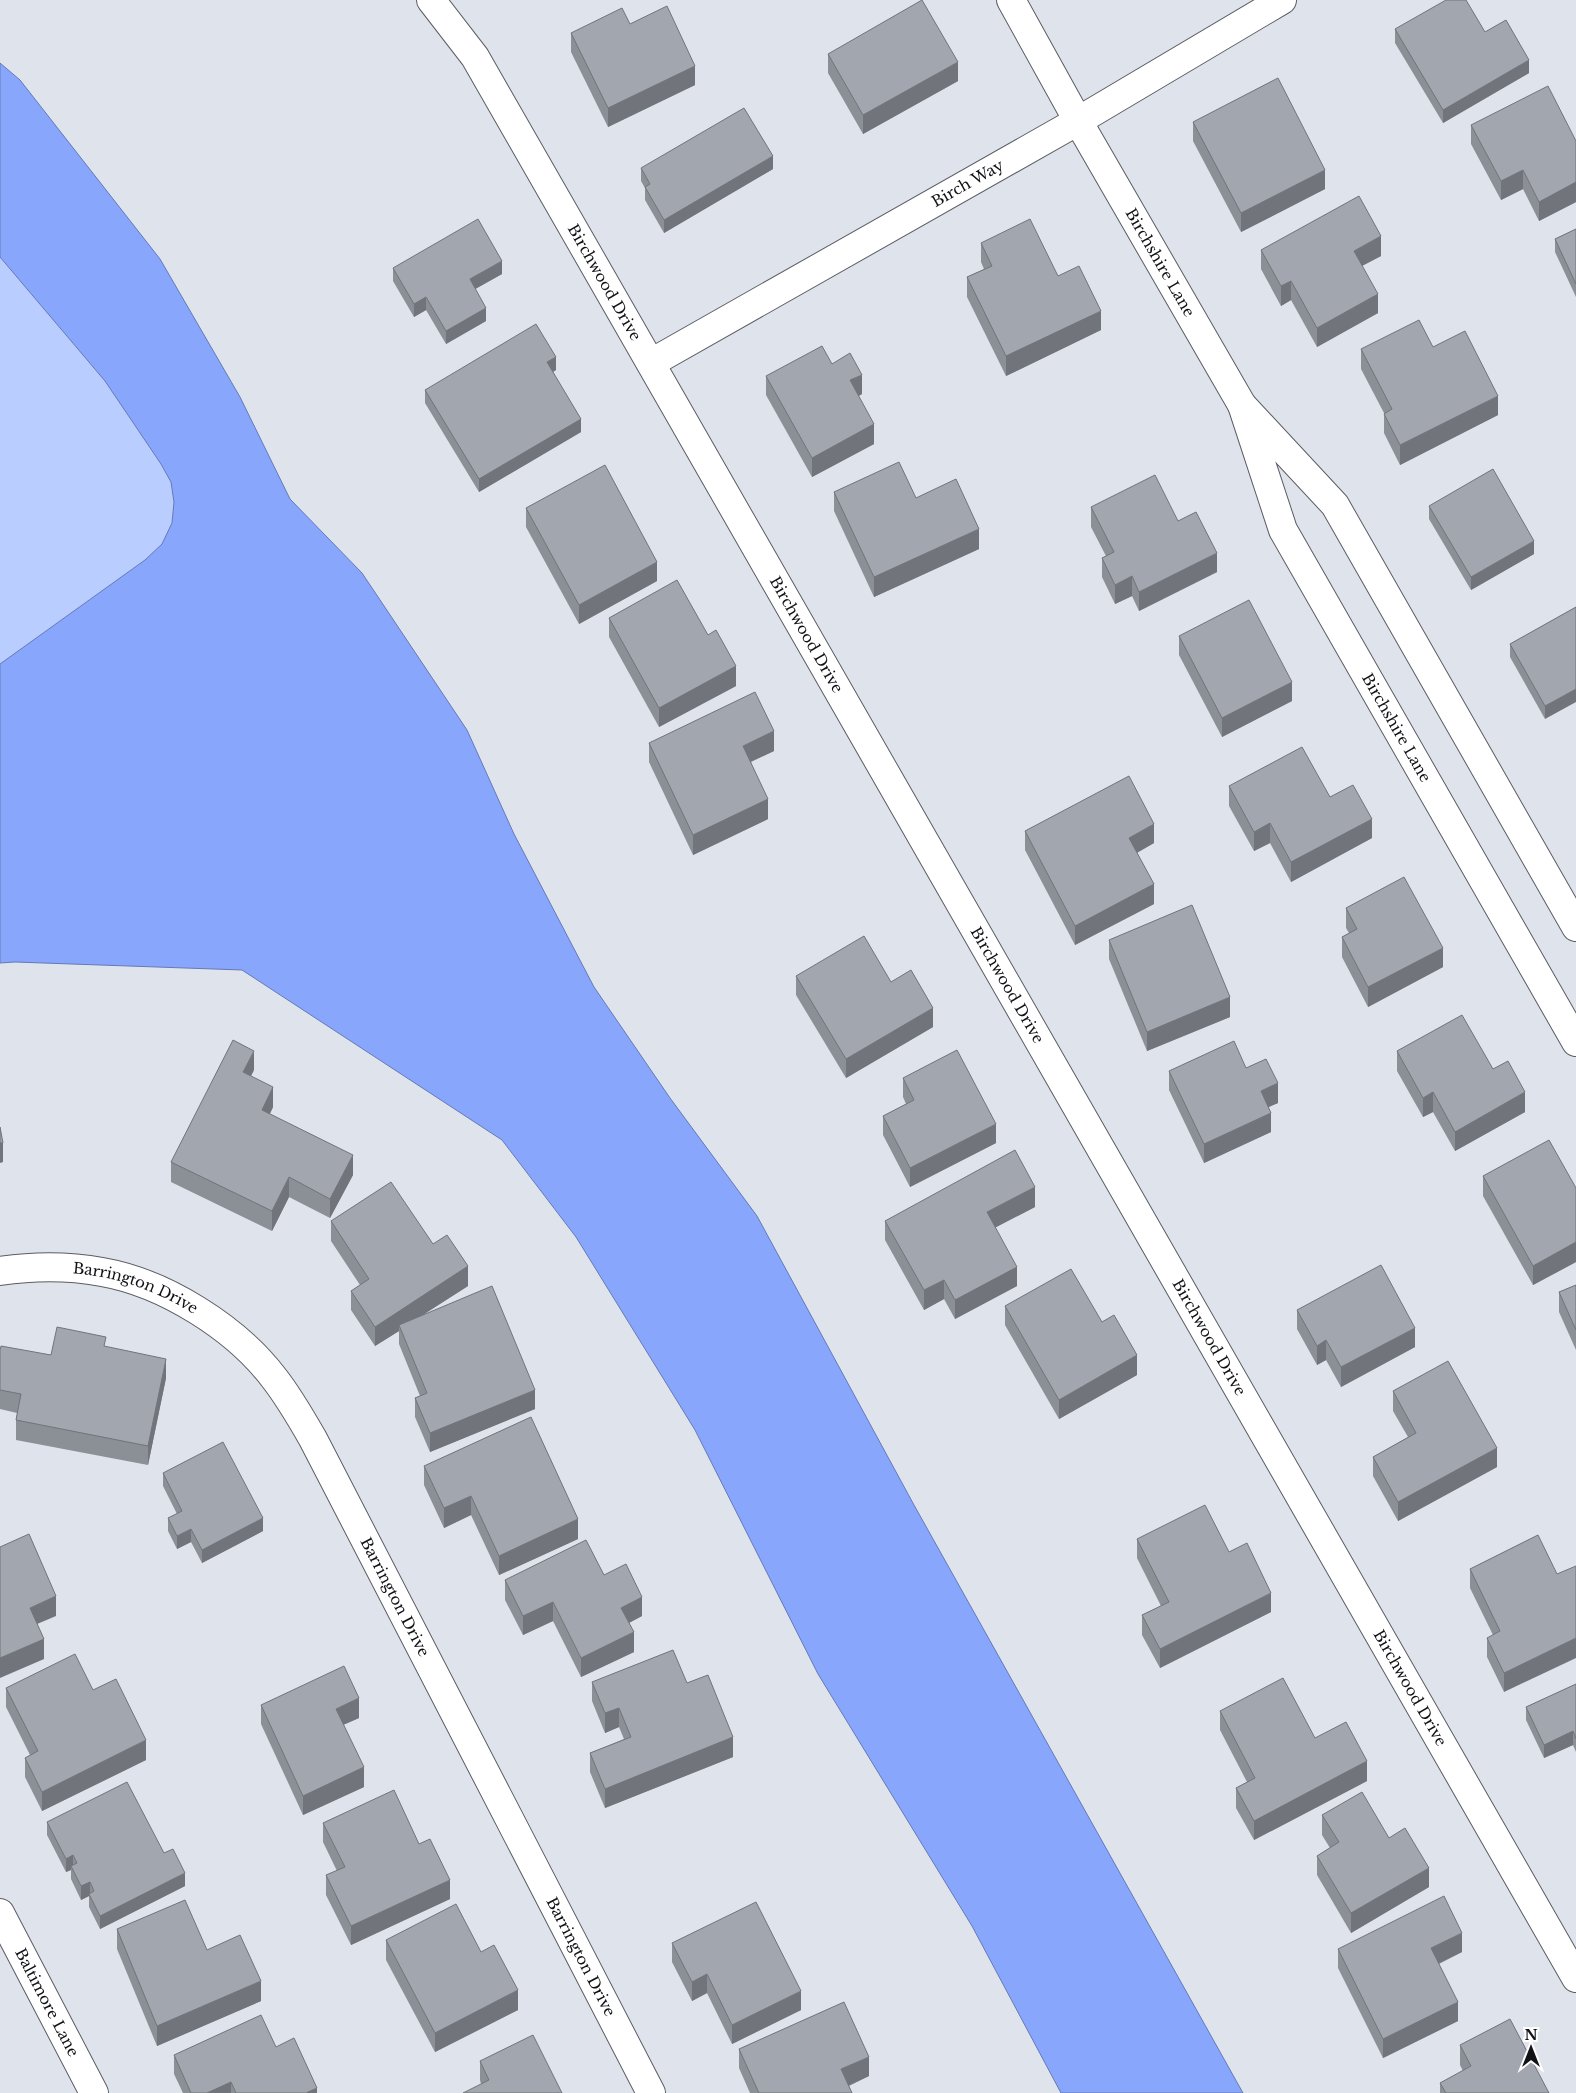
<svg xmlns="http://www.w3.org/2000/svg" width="1576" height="2093" viewBox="0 0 1576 2093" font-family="'Libre Baskerville',serif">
  <rect width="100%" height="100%" fill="#dfe3eb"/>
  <polygon fill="#b9cdff" points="0,257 105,381 161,464 171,482 174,502 172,523 162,544 145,560 0,664"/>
  <polygon fill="#88a6fc" stroke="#647ab7" points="0,63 20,80 160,259 240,397 290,499 362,573 467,730 514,834 594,987 670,1098 757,1216 914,1505 1243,2093 1061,2093 972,1926 818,1674 695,1430 576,1237 502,1140 242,970 15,962 0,963 0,664 145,560 162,544 172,523 174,502 171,482 161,464 105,381 0,257"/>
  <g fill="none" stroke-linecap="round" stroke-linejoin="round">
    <defs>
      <g id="street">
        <path id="s1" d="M431 0 475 57 1576 1978"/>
        <path id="s2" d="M1011 0 1078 121 1242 405"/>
        <path id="s3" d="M651 363 1078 121 1282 0"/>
        <path id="s4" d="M1576 927 1335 505 1242 405 1283 530 1576 1042"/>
        <path id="s5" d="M0 1271C34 1266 69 1266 102 1272 165 1283 236 1328 274 1378 289 1397 301 1418 313 1439L651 2093"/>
        <path id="s6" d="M0 1913 94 2093"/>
      </g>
    </defs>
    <use href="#street" stroke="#5a5d64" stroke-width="30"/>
    <use href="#street" stroke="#fff" stroke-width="28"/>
  </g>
  <g fill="#8b8f96">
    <polygon points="630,24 695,85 608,127 571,52 571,33"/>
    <polygon points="1395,29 1485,32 1529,73 1443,123 1395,43"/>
    <polygon points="828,54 958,81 863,134 828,73"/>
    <polygon points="1193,122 1325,189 1241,232 1193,141"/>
    <polygon points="1471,125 1576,141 1576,202 1539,221 1523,189 1501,200 1471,144"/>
    <polygon points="641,168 773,169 664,233 645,200 645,188 641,181"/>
    <polygon points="1576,229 1576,297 1555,252 1555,239"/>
    <polygon points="981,243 1058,276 1101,330 1006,376 967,297 967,277 984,269 981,262"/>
    <polygon points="1261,250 1381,256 1362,266 1378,313 1317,347 1291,300 1281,306 1261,269"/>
    <polygon points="393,268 502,274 475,289 486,321 446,344 426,310 414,317 393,281"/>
    <polygon points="1433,347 1498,415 1400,465 1384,433 1384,413 1361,369 1361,349"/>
    <polygon points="832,364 862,394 859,396 874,444 812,477 766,395 766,376"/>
    <polygon points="556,370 553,372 581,432 479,492 425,403 425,390"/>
    <polygon points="834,492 916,498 979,549 874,597 834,511"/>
    <polygon points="1429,506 1534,554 1471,590 1429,519"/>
    <polygon points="1091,507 1178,521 1217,572 1139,611 1132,596 1115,604 1102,577 1102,558 1106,556 1091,527"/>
    <polygon points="526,508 657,581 579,624 526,527"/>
    <polygon points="1576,607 1545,719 1510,657 1510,644"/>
    <polygon points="609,618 736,686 659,727 609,637"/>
    <polygon points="1179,636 1292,701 1222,737 1179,655"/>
    <polygon points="649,743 774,751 751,762 768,819 693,855 649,762"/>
    <polygon points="1229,786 1330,797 1372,838 1291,882 1270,843 1254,851 1229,806"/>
    <polygon points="1025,831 1154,843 1137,853 1154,904 1075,945 1025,850"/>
    <polygon points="1346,908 1443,967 1368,1007 1342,957 1342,937 1349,933 1346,928"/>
    <polygon points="1109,940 1230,1017 1147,1051 1109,959"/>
    <polygon points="796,976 891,982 933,1027 846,1078 796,995"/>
    <polygon points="1397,1051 1493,1069 1525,1112 1455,1151 1433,1112 1423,1117 1397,1071"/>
    <polygon points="254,1070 251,1076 273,1107 270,1114 353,1175 330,1218 289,1197 272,1231 171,1182 171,1162"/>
    <polygon points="1169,1071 1278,1103 1269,1107 1271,1132 1204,1163 1169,1090"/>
    <polygon points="903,1078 996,1143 910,1187 883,1135 883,1116 906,1104 903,1097"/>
    <polygon points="1483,1176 1576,1188 1576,1262 1533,1285 1483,1196"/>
    <polygon points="1035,1207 995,1227 1017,1286 955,1319 944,1299 924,1310 885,1240 885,1221"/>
    <polygon points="331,1221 433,1244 468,1286 424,1314 535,1409 430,1452 415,1417 415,1398 420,1396 399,1344 399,1331 375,1346 351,1310 351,1291 360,1285 331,1241"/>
    <polygon points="1576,1285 1576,1350 1559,1312 1559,1292"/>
    <polygon points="1005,1306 1102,1322 1137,1375 1059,1419 1005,1325"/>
    <polygon points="1297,1310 1415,1347 1341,1387 1326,1360 1317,1365 1297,1329"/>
    <polygon points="106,1347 166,1378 148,1465 16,1440 16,1420 17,1413 0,1409 0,1350 51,1355"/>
    <polygon points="1393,1391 1497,1467 1398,1521 1373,1476 1373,1457 1408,1437 1393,1411"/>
    <polygon points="424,1466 578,1539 499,1575 471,1515 444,1528 424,1485"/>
    <polygon points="163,1473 263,1531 202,1563 191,1542 177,1549 168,1531 168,1518 177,1514 163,1486"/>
    <polygon points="1538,1535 1504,1692 1487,1657 1487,1638 1493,1635 1470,1588 1470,1569"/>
    <polygon points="1137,1539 1271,1612 1160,1668 1142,1635 1142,1615 1161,1606 1137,1558"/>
    <polygon points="604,1575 642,1616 629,1623 634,1652 581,1677 553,1621 523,1635 505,1600 505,1580"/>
    <polygon points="592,1682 687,1683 733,1757 605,1808 590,1772 590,1753 624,1739 619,1727 605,1733 592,1701"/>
    <polygon points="1576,1684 1576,1752 1573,1745 1544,1758 1526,1720 1526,1707"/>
    <polygon points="6,1688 93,1690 146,1760 42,1811 25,1777 25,1758 30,1755 6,1707"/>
    <polygon points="261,1705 359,1718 343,1725 364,1787 303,1815 261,1724"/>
    <polygon points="1220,1711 1315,1738 1367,1781 1254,1840 1236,1808 1236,1788 1247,1782 1220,1730"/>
    <polygon points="1322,1815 1389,1838 1429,1887 1351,1933 1317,1875 1317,1856 1330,1848 1322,1835"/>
    <polygon points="47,1822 164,1853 185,1886 100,1929 89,1907 89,1896 81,1900 71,1879 71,1870 66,1872 47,1835"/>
    <polygon points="323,1823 419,1844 450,1899 351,1945 326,1895 326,1875 337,1871 323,1842"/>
    <polygon points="117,1929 207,1950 261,2001 157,2046 117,1949"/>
    <polygon points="386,1940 481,1952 518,2010 435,2052 386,1960"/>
    <polygon points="672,1943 801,2010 732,2044 707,1993 692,2001 672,1962"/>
    <polygon points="1338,1949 1462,1952 1439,1964 1458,2021 1383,2058 1338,1968"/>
    <polygon points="1460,2045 1549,2093 1440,2093 1440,2083 1463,2071 1460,2065"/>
    <polygon points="276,2047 317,2093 183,2093 174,2074 174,2055"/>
    <polygon points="739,2049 869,2076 849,2086 852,2093 750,2093 739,2068"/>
    <polygon points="480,2061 562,2093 481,2084 480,2080"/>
  </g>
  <g fill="#71747a">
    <polygon points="1529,60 1529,73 1443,123 1443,110"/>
    <polygon points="958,62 958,81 863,134 863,115"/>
    <polygon points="695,66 695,85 608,127 608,108"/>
    <polygon points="773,156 773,169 664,233 664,220"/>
    <polygon points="1325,170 1325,189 1241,232 1241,213"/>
    <polygon points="1523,170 1523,189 1501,200 1501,181"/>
    <polygon points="1576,182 1576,202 1539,221 1539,202"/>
    <polygon points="1381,236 1381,256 1354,270 1354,251"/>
    <polygon points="502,261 502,274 470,292 470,279"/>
    <polygon points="1291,281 1291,300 1281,306 1281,286"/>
    <polygon points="1378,294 1378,313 1317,347 1317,328"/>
    <polygon points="426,297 426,310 414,317 414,304"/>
    <polygon points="486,308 486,321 446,344 446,331"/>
    <polygon points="1101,311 1101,330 1006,376 1006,356"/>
    <polygon points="556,357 556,370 547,375 547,362"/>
    <polygon points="862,375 862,394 850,400 850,380"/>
    <polygon points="1498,396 1498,415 1400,465 1400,445"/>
    <polygon points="581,419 581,432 479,492 479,479"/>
    <polygon points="874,424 874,444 812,477 812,458"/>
    <polygon points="979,529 979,549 874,597 874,577"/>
    <polygon points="1534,541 1534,554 1471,590 1471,577"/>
    <polygon points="1217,553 1217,572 1139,611 1139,592"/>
    <polygon points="657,562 657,581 579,624 579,605"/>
    <polygon points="1132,576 1132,596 1115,604 1115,585"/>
    <polygon points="736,666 736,686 659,727 659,708"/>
    <polygon points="1292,682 1292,701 1222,737 1222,718"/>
    <polygon points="1576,689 1576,702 1545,719 1545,706"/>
    <polygon points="774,731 774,751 743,765 743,746"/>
    <polygon points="768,799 768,819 693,855 693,835"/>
    <polygon points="1372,819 1372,838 1291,882 1291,862"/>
    <polygon points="1270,823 1270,843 1254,851 1254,832"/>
    <polygon points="1154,824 1154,843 1129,857 1129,838"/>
    <polygon points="1154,884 1154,904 1075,945 1075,926"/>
    <polygon points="1443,948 1443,967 1368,1007 1368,987"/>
    <polygon points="1230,997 1230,1017 1147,1051 1147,1032"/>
    <polygon points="933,1008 933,1027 846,1078 846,1059"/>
    <polygon points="254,1051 254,1070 243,1091 243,1072"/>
    <polygon points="1278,1083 1278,1103 1261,1110 1261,1091"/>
    <polygon points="273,1087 273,1107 262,1129 262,1110"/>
    <polygon points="1433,1092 1433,1112 1423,1117 1423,1098"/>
    <polygon points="1525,1092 1525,1112 1455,1151 1455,1132"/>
    <polygon points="1271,1113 1271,1132 1204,1163 1204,1144"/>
    <polygon points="996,1124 996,1143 910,1187 910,1168"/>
    <polygon points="0,1143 3,1143 3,1162 0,1163"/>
    <polygon points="353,1155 353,1175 330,1218 330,1199"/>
    <polygon points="289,1177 289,1197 272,1231 272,1211"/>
    <polygon points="1035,1187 1035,1207 987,1232 987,1212"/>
    <polygon points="1576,1242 1576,1262 1533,1285 1533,1266"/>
    <polygon points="468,1266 468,1286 401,1329 399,1325 399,1331 375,1346 375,1327"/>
    <polygon points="1017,1267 1017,1286 955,1319 955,1300"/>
    <polygon points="944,1280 944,1299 924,1310 924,1290"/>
    <polygon points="1415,1328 1415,1347 1341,1387 1341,1367"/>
    <polygon points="1326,1340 1326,1360 1317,1365 1317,1346"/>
    <polygon points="1137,1355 1137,1375 1059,1419 1059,1400"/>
    <polygon points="166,1359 166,1378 148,1465 148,1446"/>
    <polygon points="535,1390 535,1409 430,1452 430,1433"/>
    <polygon points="1497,1448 1497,1467 1398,1521 1398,1502"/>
    <polygon points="471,1496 471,1515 444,1528 444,1508"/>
    <polygon points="263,1518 263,1531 202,1563 202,1550"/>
    <polygon points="578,1519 578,1539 499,1575 499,1556"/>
    <polygon points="191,1529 191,1542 177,1549 177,1536"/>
    <polygon points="1271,1593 1271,1612 1160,1668 1160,1649"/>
    <polygon points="56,1596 56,1616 30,1627 30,1608"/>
    <polygon points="642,1597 642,1616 621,1627 621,1608"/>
    <polygon points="553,1602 553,1621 523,1635 523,1616"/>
    <polygon points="634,1632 634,1652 581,1677 581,1658"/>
    <polygon points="1576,1638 1576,1658 1504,1692 1504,1673"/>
    <polygon points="44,1639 44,1659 0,1678 0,1658"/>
    <polygon points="359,1698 359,1718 336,1728 336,1709"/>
    <polygon points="619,1708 619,1727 605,1733 605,1713"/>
    <polygon points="1573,1731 1573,1745 1544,1758 1544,1745"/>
    <polygon points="733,1737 733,1757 605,1808 605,1789"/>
    <polygon points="146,1740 146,1760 42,1811 42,1792"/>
    <polygon points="1367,1761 1367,1781 1254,1840 1254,1821"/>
    <polygon points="364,1767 364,1787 303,1815 303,1796"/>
    <polygon points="73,1855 73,1868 71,1866 71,1870 66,1872 66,1859"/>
    <polygon points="1429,1868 1429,1887 1351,1933 1351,1913"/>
    <polygon points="185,1873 185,1886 100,1929 100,1916"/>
    <polygon points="450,1880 450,1899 351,1945 351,1926"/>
    <polygon points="90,1882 90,1895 89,1894 89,1896 81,1900 81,1886"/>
    <polygon points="1462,1933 1462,1952 1431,1967 1431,1948"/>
    <polygon points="707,1974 707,1993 692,2001 692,1982"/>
    <polygon points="261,1981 261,2001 157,2046 157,2026"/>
    <polygon points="518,1990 518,2010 435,2052 435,2033"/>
    <polygon points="801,1991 801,2010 732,2044 732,2025"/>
    <polygon points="1458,2002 1458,2021 1383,2058 1383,2039"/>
    <polygon points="869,2057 869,2076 841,2089 841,2069"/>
    <polygon points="231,2082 231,2093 207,2093"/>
    <polygon points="317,2088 317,2093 306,2093"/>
  </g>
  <g fill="#a2a6ae" stroke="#71747a">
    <polygon points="922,0 958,62 863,115 828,54"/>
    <polygon points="1446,0 1466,0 1485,32 1506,20 1529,60 1443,110 1395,29"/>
    <polygon points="667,6 695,66 608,108 571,33 622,8 630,24"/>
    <polygon points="1278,78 1325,170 1241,213 1193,122"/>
    <polygon points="1548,86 1576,141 1576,182 1539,202 1523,170 1501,181 1471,125"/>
    <polygon points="744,108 773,156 664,220 645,187 650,184 641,168"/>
    <polygon points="1359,196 1381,236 1354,251 1378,294 1317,328 1291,281 1281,286 1261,250"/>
    <polygon points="478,219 502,261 470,279 486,308 446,331 426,297 414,304 393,268"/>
    <polygon points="1030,219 1058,276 1079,266 1101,311 1006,356 967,277 992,266 981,243"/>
    <polygon points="1576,229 1576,284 1555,239"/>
    <polygon points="1419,320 1433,347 1465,331 1498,396 1400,445 1384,414 1392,409 1361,349"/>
    <polygon points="536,324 556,357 547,362 581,419 479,479 425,390"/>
    <polygon points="822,346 832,364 850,353 862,375 850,380 874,424 812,458 766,376"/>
    <polygon points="899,462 916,498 956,479 979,529 874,577 834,492"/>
    <polygon points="605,465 657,562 579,605 526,508"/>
    <polygon points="1493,469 1534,541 1471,577 1429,506"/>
    <polygon points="1155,475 1178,521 1196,512 1217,553 1139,592 1132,576 1115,585 1102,558 1114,552 1091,507"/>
    <polygon points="677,580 708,635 716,630 736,666 659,708 609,618"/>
    <polygon points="1249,600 1292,682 1222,718 1179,636"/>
    <polygon points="1576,607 1576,689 1545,706 1510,644"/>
    <polygon points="755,692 774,731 743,746 768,799 693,835 649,743"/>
    <polygon points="1302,747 1330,797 1353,785 1372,819 1291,862 1270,823 1254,832 1229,786"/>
    <polygon points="1129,776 1154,824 1129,838 1154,884 1075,926 1025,831"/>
    <polygon points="1404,877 1443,948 1368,987 1342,937 1357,929 1346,908"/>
    <polygon points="1192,905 1230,997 1147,1032 1109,940"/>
    <polygon points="864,936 891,982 911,970 933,1008 846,1059 796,976"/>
    <polygon points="1462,1015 1493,1069 1508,1061 1525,1092 1455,1132 1433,1092 1423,1098 1397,1051"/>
    <polygon points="233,1040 254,1051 243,1072 273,1087 262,1110 353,1155 330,1199 289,1177 272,1211 171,1162"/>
    <polygon points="1234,1041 1246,1068 1266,1059 1278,1083 1261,1091 1271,1113 1204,1144 1169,1071"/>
    <polygon points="957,1050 996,1124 910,1168 883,1116 914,1100 903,1078"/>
    <polygon points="0,1127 3,1143 0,1143"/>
    <polygon points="1549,1140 1576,1188 1576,1242 1533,1266 1483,1176"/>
    <polygon points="1015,1150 1035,1187 987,1212 1017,1267 955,1300 944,1280 924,1290 885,1221"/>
    <polygon points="391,1182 433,1244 447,1235 468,1266 375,1327 351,1291 369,1279 331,1221"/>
    <polygon points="1381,1265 1415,1328 1341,1367 1326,1340 1317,1346 1297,1310"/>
    <polygon points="1071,1269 1102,1322 1114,1315 1137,1355 1059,1400 1005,1306"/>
    <polygon points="1576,1285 1576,1330 1559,1292"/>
    <polygon points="492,1286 535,1390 430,1433 415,1398 427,1393 399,1325"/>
    <polygon points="57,1327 106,1337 104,1346 166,1359 148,1446 16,1420 21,1394 0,1390 0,1350 1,1346 51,1355"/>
    <polygon points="1448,1361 1497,1448 1398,1502 1373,1457 1416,1433 1393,1391"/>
    <polygon points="531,1417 578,1519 499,1556 471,1496 444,1508 424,1466"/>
    <polygon points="223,1442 263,1518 202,1550 191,1529 177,1536 168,1518 182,1511 163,1473"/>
    <polygon points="1205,1505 1229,1552 1247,1543 1271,1593 1160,1649 1142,1615 1169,1602 1137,1539"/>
    <polygon points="29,1534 56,1596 30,1608 44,1639 0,1658 0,1547"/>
    <polygon points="1538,1535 1557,1574 1576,1566 1576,1638 1504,1673 1487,1638 1500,1631 1470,1569"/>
    <polygon points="586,1540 604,1575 626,1564 642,1597 621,1608 634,1632 581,1658 553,1602 523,1616 505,1580"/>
    <polygon points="673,1650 687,1683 708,1675 733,1737 605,1789 590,1753 631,1737 619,1708 605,1713 592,1682"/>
    <polygon points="75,1654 93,1690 116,1679 146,1740 42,1792 25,1758 38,1751 6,1688"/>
    <polygon points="344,1666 359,1698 336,1709 364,1767 303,1796 261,1705"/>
    <polygon points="1283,1678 1315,1738 1346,1722 1367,1761 1254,1821 1236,1788 1255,1778 1220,1711"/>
    <polygon points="1576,1684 1576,1739 1573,1731 1544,1745 1526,1707"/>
    <polygon points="127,1782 164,1853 173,1849 185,1873 100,1916 89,1894 94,1891 90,1882 81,1886 71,1866 77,1863 73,1855 66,1859 47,1822"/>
    <polygon points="394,1790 419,1844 430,1839 450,1880 351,1926 326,1875 345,1867 323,1823"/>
    <polygon points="1362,1792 1389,1838 1405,1828 1429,1868 1351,1913 1317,1856 1339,1842 1322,1815"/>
    <polygon points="1444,1896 1462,1933 1431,1948 1458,2002 1383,2039 1338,1949"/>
    <polygon points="185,1900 207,1950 240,1935 261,1981 157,2026 117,1929"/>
    <polygon points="756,1902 801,1991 732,2025 707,1974 692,1982 672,1943"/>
    <polygon points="456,1904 481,1952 494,1945 518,1990 435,2033 386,1940"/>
    <polygon points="844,2002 869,2057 841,2069 852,2093 759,2093 739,2049"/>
    <polygon points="261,2015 276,2047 294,2038 317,2088 306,2093 236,2093 231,2082 207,2093 191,2093 174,2055"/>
    <polygon points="1510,2019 1549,2093 1446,2093 1440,2083 1471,2066 1460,2045"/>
    <polygon points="533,2035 562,2093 463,2093 489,2080 480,2061"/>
  </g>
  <g text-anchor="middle" stroke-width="4" stroke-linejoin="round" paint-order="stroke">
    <g font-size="15" fill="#111215" stroke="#fff">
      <text dy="5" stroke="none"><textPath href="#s3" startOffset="364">Birch Way</textPath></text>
      <text dy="5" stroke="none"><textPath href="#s2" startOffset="302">Birchshire Lane</textPath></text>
      <text dy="5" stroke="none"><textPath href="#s1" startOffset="332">Birchwood Drive</textPath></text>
      <text dy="5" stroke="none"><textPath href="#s1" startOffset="738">Birchwood Drive</textPath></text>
      <text dy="5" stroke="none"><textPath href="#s4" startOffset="982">Birchshire Lane</textPath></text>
      <text dy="5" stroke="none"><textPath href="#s1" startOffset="1142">Birchwood Drive</textPath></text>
      <text dy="5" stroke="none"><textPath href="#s5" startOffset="139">Barrington Drive</textPath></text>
      <text dy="5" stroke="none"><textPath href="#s1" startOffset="1548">Birchwood Drive</textPath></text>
      <text dy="5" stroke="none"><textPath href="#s5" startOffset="559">Barrington Drive</textPath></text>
      <text dy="5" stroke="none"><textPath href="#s1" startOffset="1952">Birchwood Drive</textPath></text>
      <text dy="5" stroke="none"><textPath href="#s5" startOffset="964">Barrington Drive</textPath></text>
      <text dy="5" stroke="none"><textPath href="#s6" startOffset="101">Baltimore Lane</textPath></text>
    </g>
  </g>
  <g transform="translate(1531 2048)" stroke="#ffffff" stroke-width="4" paint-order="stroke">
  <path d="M0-4L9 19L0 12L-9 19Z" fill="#111215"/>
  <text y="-8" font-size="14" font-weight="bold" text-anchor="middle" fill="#111215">N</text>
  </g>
</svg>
